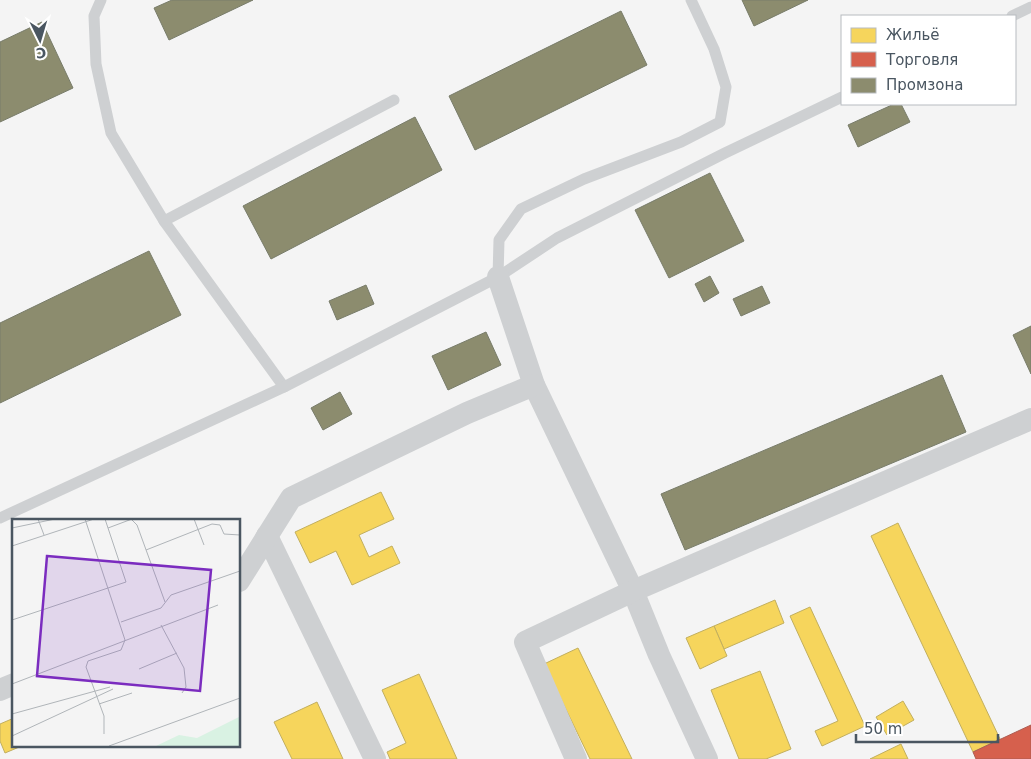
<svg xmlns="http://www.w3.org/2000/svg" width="1031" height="759" viewBox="0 0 1031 759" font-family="'DejaVu Sans',sans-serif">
  <rect width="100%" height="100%" fill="#f4f4f4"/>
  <g fill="#f6d55c" stroke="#c2af5e">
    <polygon points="381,492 394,519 359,535 369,557 392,546 400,563 352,585 336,551 310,563 295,532"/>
    <polygon points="898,523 1000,739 973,752 871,536"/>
    <polygon points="775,600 784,623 724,649 714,626"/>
    <polygon points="810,607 865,726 822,746 815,731 838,721 790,616"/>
    <polygon points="714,626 727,656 700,669 686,638"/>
    <polygon points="578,648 632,759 590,759 544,664"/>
    <polygon points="760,671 791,749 766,759 739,759 711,690"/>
    <polygon points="419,674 457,759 390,759 387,752 406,743 382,690"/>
    <polygon points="903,701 914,720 887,735 876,717"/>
    <polygon points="317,702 343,759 292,759 274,722"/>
    <polygon points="14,718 14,745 24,745 5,753 0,741 0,724"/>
    <polygon points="901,744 908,759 870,759"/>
  </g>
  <polygon fill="#d6604d" stroke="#ac5d53" points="1031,725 1031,759 976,759 973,752"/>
  <g fill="#8c8c6e" stroke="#787c6a">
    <polygon points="172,0 253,0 169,40 154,8"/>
    <polygon points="742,0 808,0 754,26"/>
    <polygon points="621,11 647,65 475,150 449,96"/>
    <polygon points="42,22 73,88 0,122 0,42"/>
    <polygon points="894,104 901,104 910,122 858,147 848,125"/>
    <polygon points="415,117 442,170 271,259 243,206"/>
    <polygon points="710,173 744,241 669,278 635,210"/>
    <polygon points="149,251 181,315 0,403 0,323"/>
    <polygon points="710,276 719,293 704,302 695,284"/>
    <polygon points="366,285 374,304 337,320 329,301"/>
    <polygon points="762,286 770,303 741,316 733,299"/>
    <polygon points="1031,326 1031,374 1013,335"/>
    <polygon points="486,332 501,365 448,390 432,356"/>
    <polygon points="942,375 966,432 685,550 661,494"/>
    <polygon points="340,392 352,414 323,430 311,408"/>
  </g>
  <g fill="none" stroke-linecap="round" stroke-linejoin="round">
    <g stroke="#ced0d2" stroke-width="11">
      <polyline points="101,0 94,16 96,64 111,133 164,221 284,387"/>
      <polyline points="1012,16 1031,7"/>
      <polyline points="164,221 394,100"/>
      <polyline points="498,277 499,240 521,209 584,179 681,142 720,122 726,87 714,49 691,0"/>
      <polyline points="0,518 284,387 498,277 557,238 725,153 842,97"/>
    </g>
    <g stroke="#ced0d2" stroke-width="22">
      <polyline points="498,277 534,385 633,591 659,655 707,759"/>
      <polyline points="267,536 375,759"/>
      <polyline points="239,581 291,498 467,413 534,385"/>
      <polyline points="0,690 14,684"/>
      <polyline points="576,759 525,642 633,591 1031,419"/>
    </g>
  </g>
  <g transform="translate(12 519)">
    <rect width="228" height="228" fill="#f4f4f4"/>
    <path d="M227 198V227H144L167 216 185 219Z" fill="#d9f2e3"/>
    <path fill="none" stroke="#b0b5b9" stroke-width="1" d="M26 0 32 16M73 0 113 121 109 131 76 142 74 148 92 197V215M119 0 125 6 153 83M182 0 192 26M0 9 43 0M96 9 120 0M0 27 82 0M134 31 200 5 208 6 212 15 228 16M0 101 114 63 93 0M109 103 149 89 159 76 228 52M149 106 172 149 174 168 170 174M127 150 165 134M0 165 206 86M87 185 120 174M0 195 98 168M0 217 101 170M97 227 228 179"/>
    <path fill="#7b2cbf" fill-opacity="0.15" stroke="#7b2cbf" stroke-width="2.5" d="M35 37 199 51 188 172 25 157Z"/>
    <rect width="228" height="228" fill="none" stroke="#4a5661" stroke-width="2.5"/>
  </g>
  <rect x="841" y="15" width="175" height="90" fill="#ffffff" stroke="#b7bbc0"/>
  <rect x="851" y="28" width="25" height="15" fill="#f6d55c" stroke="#b7bbc0"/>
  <text x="886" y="40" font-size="15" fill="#4a5661">Жильё</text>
  <rect x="851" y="52" width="25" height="15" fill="#d6604d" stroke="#b7bbc0"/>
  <text x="886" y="65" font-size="15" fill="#4a5661">Торговля</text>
  <rect x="851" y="78" width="25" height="15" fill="#8c8c6e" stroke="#b7bbc0"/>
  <text x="886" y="90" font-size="15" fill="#4a5661">Промзона</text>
  <g transform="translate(40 40) rotate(175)" stroke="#ffffff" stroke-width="4" paint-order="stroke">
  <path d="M0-4L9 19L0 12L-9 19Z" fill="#4a5661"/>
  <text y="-8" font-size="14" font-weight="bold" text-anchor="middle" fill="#4a5661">С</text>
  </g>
  <path d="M856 734v8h142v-8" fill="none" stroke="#4a5661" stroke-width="2.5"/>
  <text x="864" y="734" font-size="15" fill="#4a5661" stroke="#ffffff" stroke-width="4" paint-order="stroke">50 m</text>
</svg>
